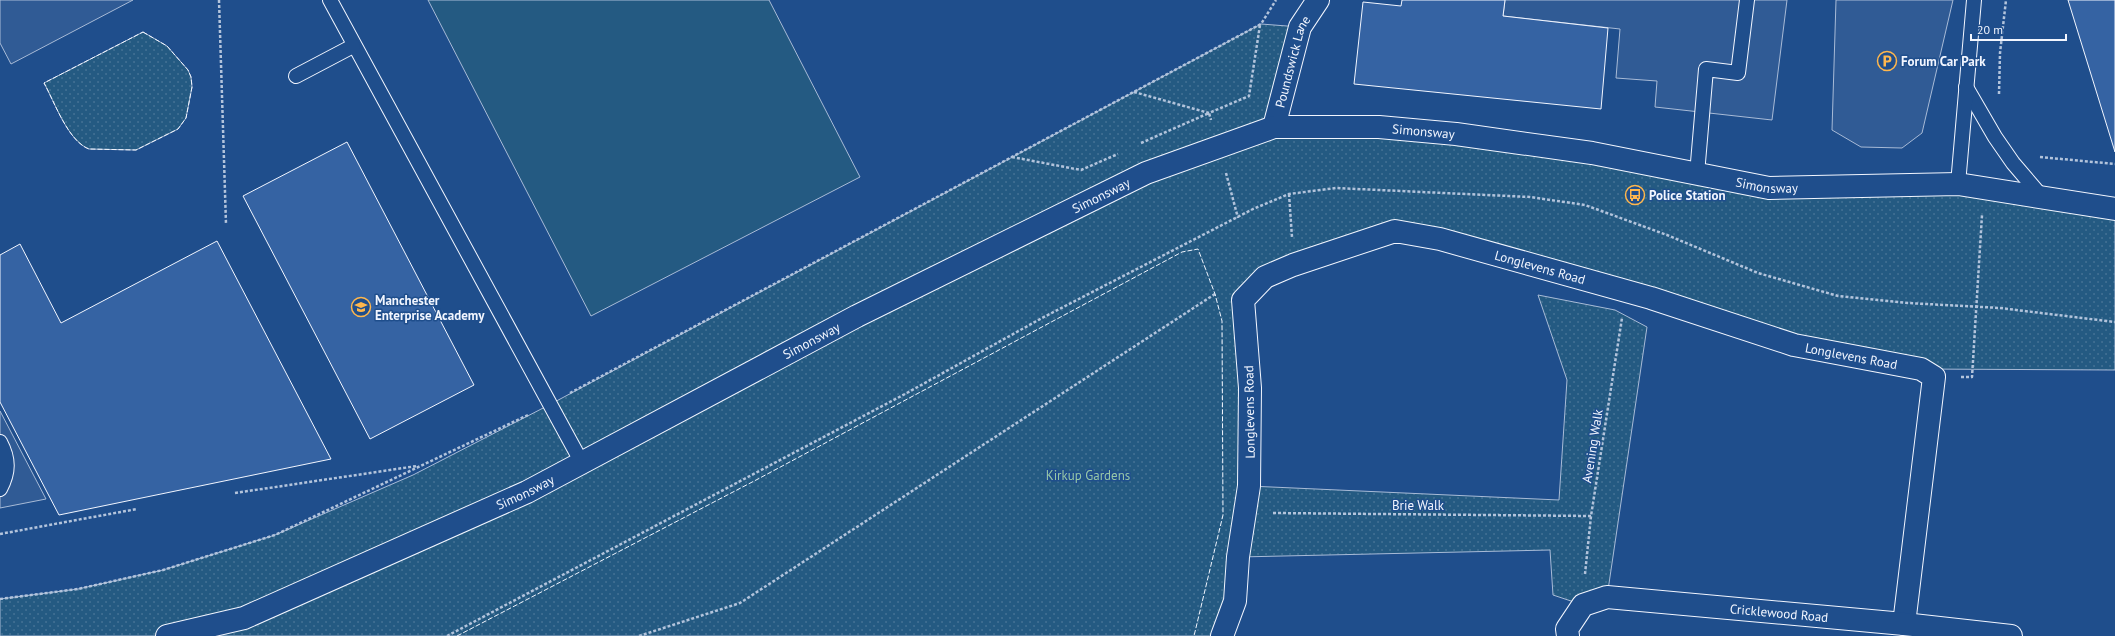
<svg xmlns="http://www.w3.org/2000/svg" width="2115" height="636" viewBox="0 0 2115 636" font-family="'PT Sans',sans-serif">
  <defs>
    <pattern id="grass-dots" width="8" height="8" patternUnits="userSpaceOnUse"><rect width="8" height="8" fill="#245a82"/><path d="M2 2h.1M6 6h.1" fill="none" stroke="#447295" stroke-width="1.8" stroke-linecap="round"/></pattern>
  </defs>
  <rect width="100%" height="100%" fill="#1f4e8c"/>
  <g fill="url(#grass-dots)" stroke="#a8bbd7">
    <polygon points="1261,24 1300,27 1274,126 1379,127 1769,188 1958,184 2115,209 2115,370 1921,369 1395,231 1293,265 1243,300 1249,486 1559,500 1567,380 1538,295 1615,310 1647,327 1607,597 1583,605 1553,595 1550,550 1239,557 1222,636 0,636 0,599 78,589 163,570 275,535 413,475 549,405"/>
    <path d="M143 32 167 46 188 70 191 77 192 87 186 118 178 129 136 150 89 149C68 141 55 103 44 83Z"/>
  </g>
  <polygon fill="#245a82" stroke="#a8bbd7" points="428,0 769,0 860,177 591,316"/>
  <g fill="#305b95" stroke="#a8bbd7">
    <polygon points="0,0 133,0 11,64 0,43"/>
    <polygon points="1505,0 1787,0 1772,120 1655,107 1657,81 1616,78 1620,29 1503,16"/>
    <polygon points="1836,0 1953,0 1922,133 1902,148 1861,147 1832,130"/>
    <polygon points="0,411 46,499 0,508"/>
  </g>
  <g fill="#3563a3" stroke="#f2f6ff">
    <polygon points="1402,0 1505,0 1503,16 1608,28 1601,109 1354,84 1363,2 1401,6"/>
    <polygon points="2068,0 2115,0 2115,152"/>
    <polygon points="347,142 474,385 370,439 243,196"/>
    <polygon points="217,241 331,459 59,515 0,402 0,255 20,244 61,323"/>
  </g>
  <g fill="none" stroke-linecap="round" stroke-linejoin="round">
    <defs>
      <g id="service">
        <polyline points="330,0 582,463"/>
        <polyline points="296,76 353,46"/>
        <polyline points="1966,87 1995,137 2013,163 2042,197"/>
        <polyline points="1697,174 1706,69 1738,73 1747,0"/>
        <polyline points="1958,184 1974,0"/>
        <path d="M0 442C9 459 9 472 0 489"/>
      </g>
      <g id="minor">
        <path id="s1" d="M1222 636 1235 601 1238 557 1249 486 1250 388 1243 300 1265 277 1293 265 1395 231 1440 239 1651 298 1794 345 1921 369 1934 377 1904 624"/>
        <path id="s2" d="M1568 636 1567 629 1583 605 1607 597 1904 624 2011 636"/>
      </g>
      <g id="tertiary">
        <path id="s3" d="M1274 127 1300 27 1318 0"/>
        <path id="s4" d="M167 636 244 618 527 492 857 316 1146 173 1274 127H1379L1456 134 1592 153 1769 188 1958 184 2115 209"/>
      </g>
    </defs>
    <use href="#service" stroke="#f2f6ff" stroke-width="16"/>
    <use href="#minor" stroke="#f2f6ff" stroke-width="24"/>
    <use href="#tertiary" stroke="#f2f6ff" stroke-width="24"/>
    <g stroke="#b3c4dc" stroke-width="2.5" stroke-dasharray="3 2" stroke-linecap="butt">
      <polyline points="219,0 226,224"/>
      <polyline points="1134,92 1209,113 1249,96 1260,25"/>
      <polyline points="1999,94 2000,53 2006,0"/>
      <polyline points="1141,143 1209,113 1211,120"/>
      <polyline points="1012,157 1081,170 1118,154"/>
      <polyline points="2040,157 2115,164"/>
      <polyline points="1226,173 1238,218"/>
      <polyline points="1289,194 1292,237"/>
      <polyline points="1961,377 1972,377 1982,215"/>
      <polyline points="570,393 1261,24 1276,0"/>
      <polyline points="235,493 417,466"/>
      <polyline points="1273,513 1591,516"/>
      <polyline points="0,534 137,509"/>
      <polyline points="1585,574 1591,516 1622,318"/>
      <polyline points="0,599 78,589 163,570 275,535 528,415"/>
      <polyline points="447,636 905,394 1042,318 1253,209 1289,194 1336,188 1530,197 1585,205 1667,235 1758,273 1838,296 1908,303 2000,308 2115,322"/>
      <polyline points="639,636 740,603 1215,294"/>
    </g>
    <use href="#service" stroke="#1f4e8c" stroke-width="14"/>
    <use href="#minor" stroke="#1f4e8c" stroke-width="22"/>
    <use href="#tertiary" stroke="#1f4e8c" stroke-width="22"/>
    <g stroke="#f2f6ff" stroke-width="1" stroke-dasharray="5 2" stroke-linecap="butt">
      <path d="M143 32 167 46 188 70 191 77 192 87 186 118 178 129 136 150 89 149C68 141 55 103 44 83Z"/>
      <polyline points="457,636 758,479 1182,252 1198,249 1215,294 1222,321 1223,515 1194,636"/>
    </g>
  </g>
  <defs>
    <symbol id="parking-ring" viewBox="-11 -11 22 22"><circle r="9.5" fill="#1f4e8c" stroke="#ffb74d" stroke-width="1.5"/><path d="M-3.5-5.5H1a3.5 3.5 0 0 1 0 7H-1V5.5H-3.5ZM-1-3.4V-.6H.8a1.4 1.4 0 0 0 0-2.8Z" fill="#ffb74d"/></symbol>
    <symbol id="bus-ring" viewBox="-11 -11 22 22"><circle r="9.5" fill="#1f4e8c" stroke="#ffb74d" stroke-width="1.5"/><path d="M-5-6H5V4H4V6H2V4H-2V6H-4V4H-5ZM-3.5-4V0h7V-4ZM-3.5 1.2v1.5H-2V1.2ZM2 1.2v1.5H3.5V1.2Z" fill="#ffb74d"/></symbol>
    <symbol id="school-ring" viewBox="-11 -11 22 22"><circle r="9.5" fill="#1f4e8c" stroke="#ffb74d" stroke-width="1.5"/><path d="M0-5L7-2L0 1L-7-2ZM-4 1L0 2.5L4 1V4Q0 6-4 4Z" fill="#ffb74d"/></symbol>
  </defs>
  <g fill-rule="evenodd">
    <use href="#parking-ring" x="1876" y="50" width="22" height="22"/>
    <use href="#bus-ring" x="1624" y="184" width="22" height="22"/>
    <use href="#school-ring" x="350" y="296" width="22" height="22"/>
  </g>
  <g text-anchor="middle" stroke-width="3" stroke-linejoin="round" paint-order="stroke">
    <g font-size="13" font-weight="bold" fill="#f2f6ff" stroke="#1f4e8c" text-anchor="start">
      <text x="1901" y="66">Forum Car Park</text>
      <text x="1649" y="200">Police Station</text>
      <text x="375" y="305">Manchester<tspan x="375" dy="15">Enterprise Academy</tspan></text>
    </g>
    <g font-size="13" fill="#f2f6ff" stroke="#1f4e8c">
      <text dy="5" stroke="none"><textPath href="#s3" startOffset="68">Poundswick Lane</textPath></text>
      <text dy="5" stroke="none"><textPath href="#s4" startOffset="1371">Simonsway</textPath></text>
      <text dy="5" stroke="none"><textPath href="#s4" startOffset="1719">Simonsway</textPath></text>
      <text dy="5" stroke="none"><textPath href="#s4" startOffset="1035">Simonsway</textPath></text>
      <text dy="5" stroke="none"><textPath href="#s1" startOffset="659">Longlevens Road</textPath></text>
      <text dy="5" stroke="none"><textPath href="#s4" startOffset="711">Simonsway</textPath></text>
      <text dy="5" stroke="none"><textPath href="#s1" startOffset="983">Longlevens Road</textPath></text>
      <text transform="translate(1249 412) rotate(-91)" y="5">Longlevens Road</text>
      <text transform="translate(1592 446) rotate(-81)" y="5">Avening Walk</text>
      <text dy="5" stroke="none"><textPath href="#s4" startOffset="387">Simonsway</textPath></text>
      <text x="1418" y="510">Brie Walk</text>
      <text dy="5" stroke="none"><textPath href="#s2" startOffset="234">Cricklewood Road</textPath></text>
    </g>
    <g font-size="13" fill="#97c8a6" stroke="#1f4e8c">
      <text x="1088" y="480">Kirkup Gardens</text>
    </g>
  </g>
  <path d="M1971 34v6h95v-6" fill="none" stroke="#f2f6ff" stroke-width="2"/>
  <text x="1977" y="34" font-size="12" fill="#f2f6ff" stroke="#1f4e8c" stroke-width="3" paint-order="stroke">20 m</text>
</svg>
